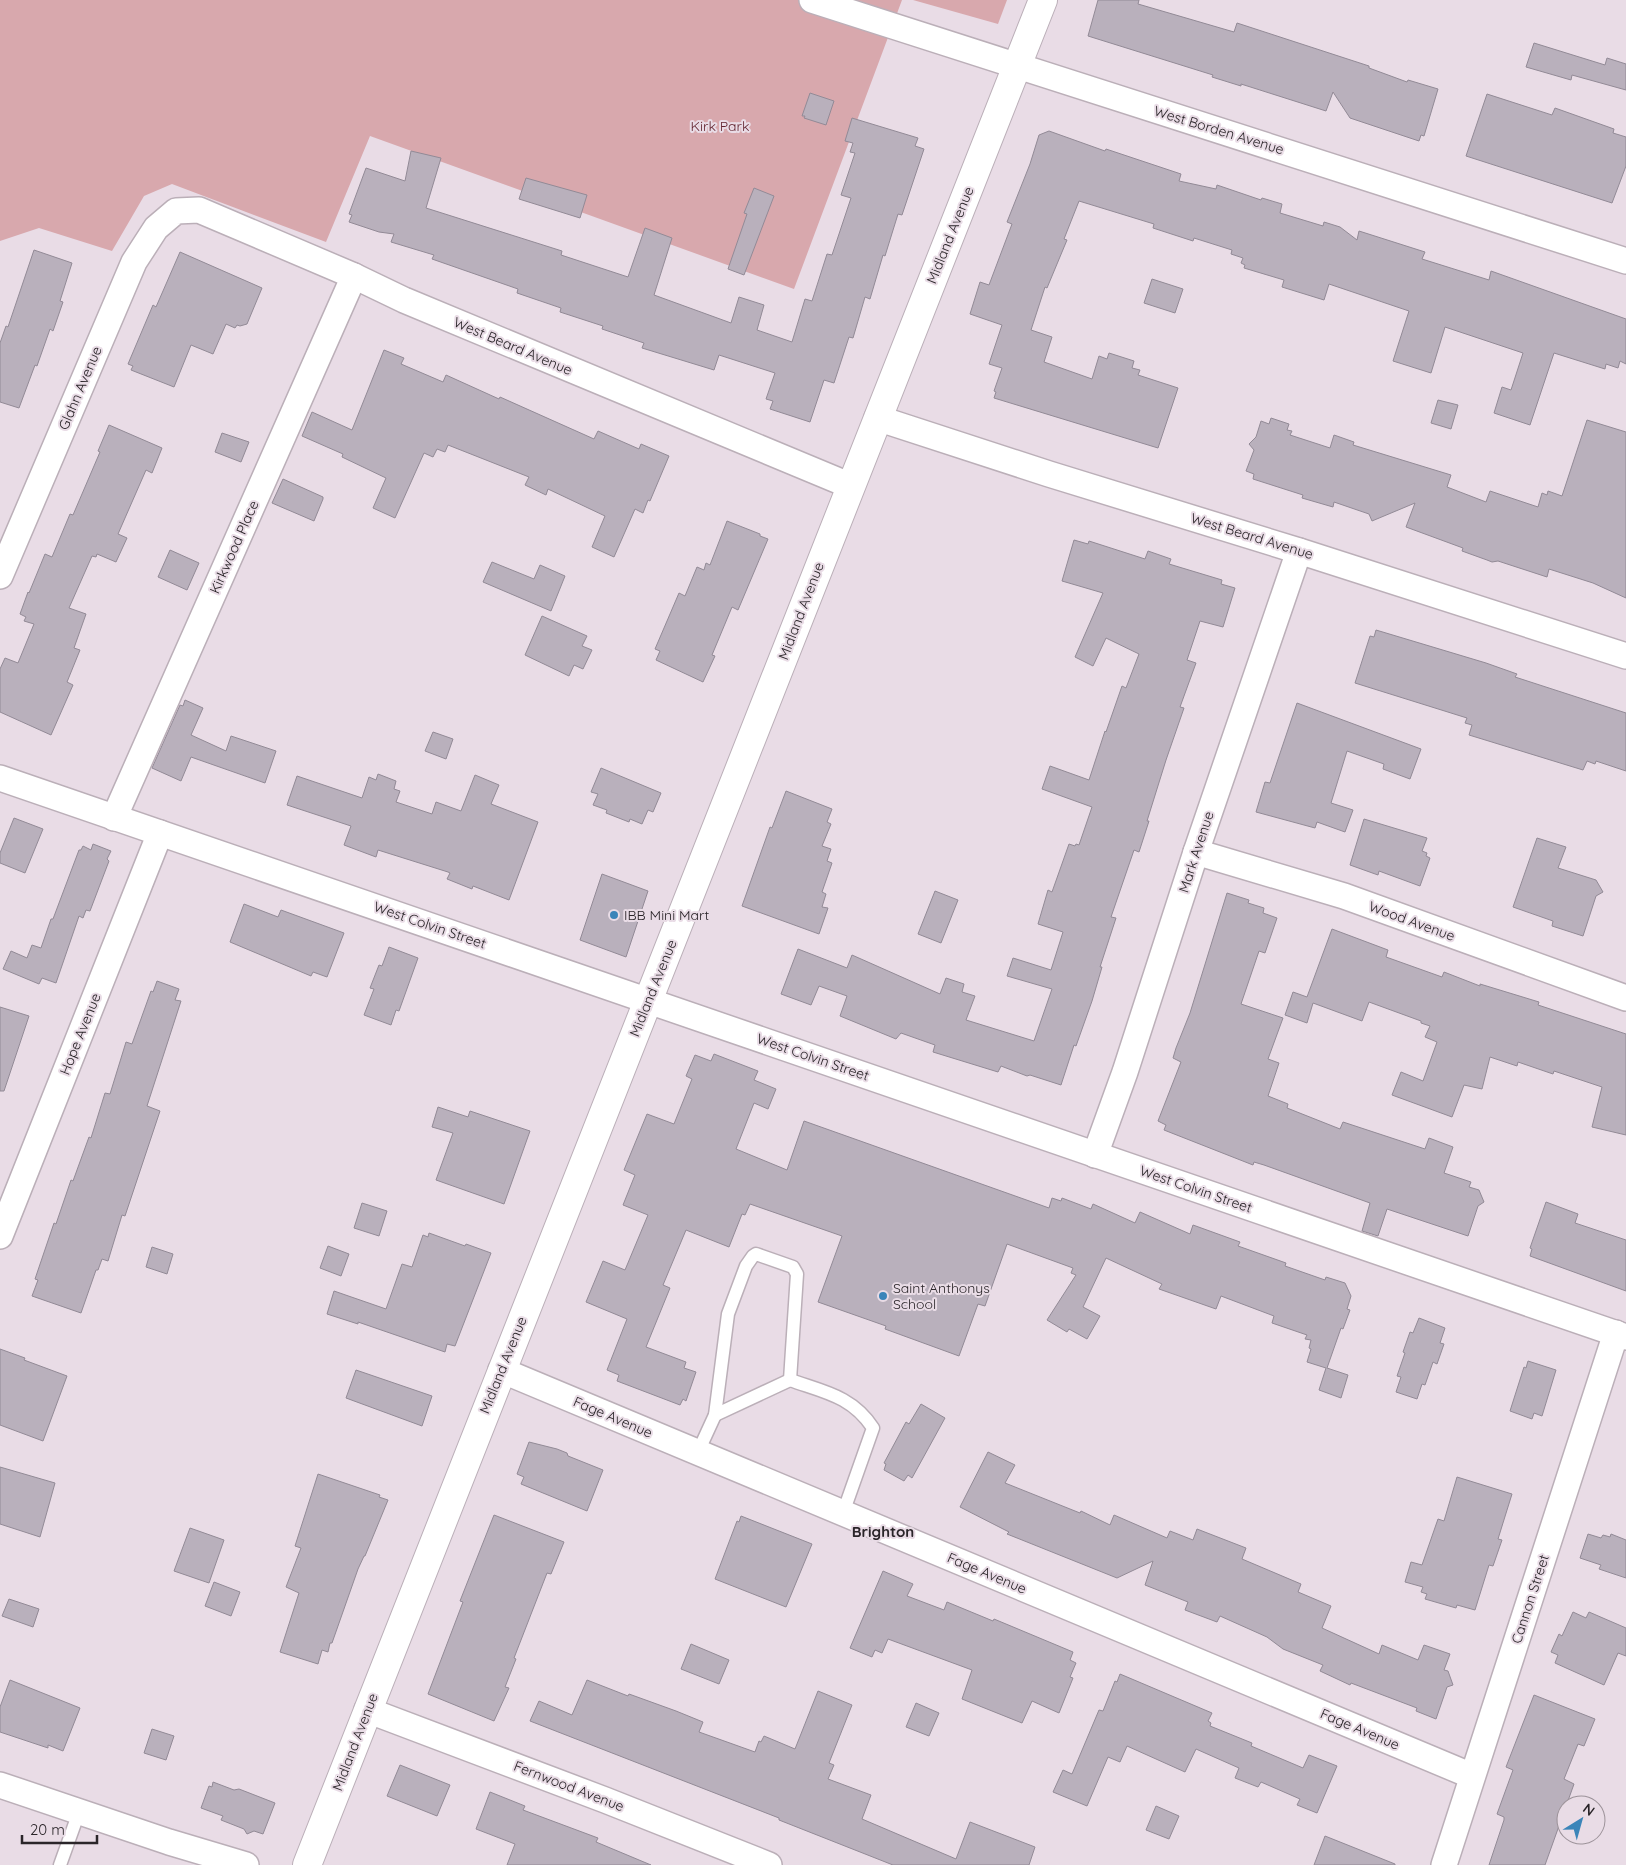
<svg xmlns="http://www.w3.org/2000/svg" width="1626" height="1865" viewBox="0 0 1626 1865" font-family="Quicksand,sans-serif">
  <rect width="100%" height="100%" fill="#e9dce6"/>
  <g fill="#d8a8ad">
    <polygon points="0,0 902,0 794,289 370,136 326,242 172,184 144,196 112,251 39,228 0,241"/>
    <polygon points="913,0 1007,0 998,24"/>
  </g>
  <g fill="#b9b0bc" stroke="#928a96">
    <polygon points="1098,0 1139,0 1138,4 1234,32 1237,23 1369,66 1369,68 1407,82 1408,80 1438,89 1424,136 1421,135 1419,141 1350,118 1333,92 1326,111 1241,84 1241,86 1212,77 1213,75 1088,36"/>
    <polygon points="1534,43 1605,65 1607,58 1626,64 1626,90 1572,75 1571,80 1526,67"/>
    <polygon points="810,93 834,101 826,125 804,118 805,116 802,116"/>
    <polygon points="1487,94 1552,115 1555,108 1614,129 1613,133 1626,137 1626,166 1612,203 1466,156"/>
    <polygon points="852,118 918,138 915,146 924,149 902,215 898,214 885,256 883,255 870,299 865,297 853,338 849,337 834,383 824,380 810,422 770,409 773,401 766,399 775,373 719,355 714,370 642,348 644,343 602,329 603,326 560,312 561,308 517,293 518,289 432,259 434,255 391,242 394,234 379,232 349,222 352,215 349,214 366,168 405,181 411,151 441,158 426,208 562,251 561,255 628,277 645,228 672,238 654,295 731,323 739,297 764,305 757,330 792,342 805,299 812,301 827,254 832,255 851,198 841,195 855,153 850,152 853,143 845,141"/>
    <polygon points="1049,131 1105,151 1106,149 1181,174 1179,181 1216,189 1217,185 1261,200 1262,198 1282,204 1280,213 1323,226 1324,222 1340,227 1357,240 1359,231 1425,252 1422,259 1489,280 1491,271 1626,319 1626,364 1620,361 1618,368 1606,364 1605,369 1554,353 1530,425 1494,413 1502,387 1511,390 1523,353 1445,327 1431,373 1393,361 1409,311 1329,284 1324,300 1282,287 1284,280 1244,268 1245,265 1241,263 1243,258 1231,254 1232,250 1194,238 1193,241 1153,228 1154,224 1079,201 1064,239 1067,240 1047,288 1045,287 1031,330 1052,337 1044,362 1092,379 1099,356 1107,359 1109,353 1134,361 1132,368 1140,370 1138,375 1178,388 1158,448 994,398 996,392 994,391 1002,368 989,364 1002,325 970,314 980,282 989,285 1012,224 1007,222 1030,164 1039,135"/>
    <polygon points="526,178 587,195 580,218 519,199"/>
    <polygon points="754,188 774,196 744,275 728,269 747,214 744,213"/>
    <polygon points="34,250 72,263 60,301 63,302 53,331 50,329 37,366 35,365 19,408 0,402 0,343 6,326 8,327"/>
    <polygon points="180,252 262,288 247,324 240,326 237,325 235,328 226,324 213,354 191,345 174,387 131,370 133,366 128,364 153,305 156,307"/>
    <polygon points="1152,279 1183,289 1175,313 1144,303"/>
    <polygon points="384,350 404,358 401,364 443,382 446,375 499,399 500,397 594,439 598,431 639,449 641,444 669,456 650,501 648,500 643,513 635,509 614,557 592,547 605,516 548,489 546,495 525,485 529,477 448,445 445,452 437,449 433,457 424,453 395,518 373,508 386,478 342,457 343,454 302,436 312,412 352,430"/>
    <polygon points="1438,400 1458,405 1451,429 1431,423"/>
    <polygon points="1271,418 1289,424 1287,430 1292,431 1290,435 1330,448 1334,435 1354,442 1353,445 1451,475 1447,487 1486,502 1490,491 1538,507 1542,493 1547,495 1548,491 1562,496 1587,420 1626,432 1626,598 1593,583 1549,569 1547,577 1498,561 1492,562 1487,560 1462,551 1463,548 1406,527 1415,503 1372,521 1369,514 1334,502 1333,507 1302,498 1303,495 1253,479 1254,474 1246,471 1254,450 1249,444 1256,437 1261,421 1269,424"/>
    <polygon points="109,425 162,448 152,473 146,470 118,534 127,538 116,562 97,554 96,557 92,556 69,608 86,614 74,648 80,650 67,682 73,685 51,735 0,712 0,669 5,658 18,663 34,624 24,621 26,617 20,614 28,592 29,593 45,554 52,557 70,514 73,515 100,452 98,451"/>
    <polygon points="222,433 249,442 241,462 215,452"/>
    <polygon points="283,479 323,497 323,499 314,521 272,503"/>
    <polygon points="727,521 760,534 760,536 768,539 738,610 732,607 712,655 715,656 703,682 656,660 660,651 655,649 679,593 685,596 697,567 704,570 706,563 710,565"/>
    <polygon points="1074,540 1088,544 1089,541 1145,559 1148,551 1171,559 1169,564 1222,580 1221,584 1235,588 1223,627 1200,621 1187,660 1196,663 1180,707 1184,708 1166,760 1147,821 1149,821 1139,852 1134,850 1111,917 1116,918 1100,967 1102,967 1092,1001 1076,1046 1074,1045 1061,1085 1030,1075 1027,1076 1001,1066 998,1072 933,1052 935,1045 901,1033 896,1039 840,1016 847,996 819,986 811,1005 781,994 798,949 847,968 852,955 940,994 946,978 964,984 962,992 975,996 966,1020 1034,1041 1052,989 1007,976 1013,958 1051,970 1063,932 1038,924 1048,890 1052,892 1069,844 1075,846 1076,844 1079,845 1092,807 1042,789 1050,766 1089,780 1105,731 1106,732 1122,686 1126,688 1139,654 1106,638 1093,666 1075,657 1103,593 1062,581"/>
    <polygon points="170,550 199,563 187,590 158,577"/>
    <polygon points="492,562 534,579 540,565 565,576 551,611 483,582"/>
    <polygon points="542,616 587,636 582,646 592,650 583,669 574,665 569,676 525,655"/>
    <polygon points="1376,630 1486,663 1517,674 1515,677 1626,713 1626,771 1596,761 1595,764 1587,761 1583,770 1469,735 1472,725 1465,723 1467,718 1355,683 1370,636 1374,637"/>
    <polygon points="185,700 203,708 191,735 226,751 231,736 276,751 265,783 191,757 181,781 152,768 180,705 183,706"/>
    <polygon points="1297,703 1421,749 1410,779 1383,769 1384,764 1347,751 1331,803 1353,810 1345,832 1317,822 1315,828 1256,812 1265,782 1270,783"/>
    <polygon points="433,732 453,739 446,759 425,751"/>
    <polygon points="601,768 661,793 653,812 648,810 642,824 630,819 629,822 606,813 607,810 593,805 598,794 591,792"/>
    <polygon points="378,774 396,781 394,789 400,791 396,802 432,814 436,802 461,811 475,775 499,785 491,804 538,822 509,900 473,886 472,889 447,879 450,873 448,872 378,850 376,857 344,845 351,826 287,805 297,776 362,798 369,777 376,780"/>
    <polygon points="786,791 832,809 827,822 831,824 822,846 831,849 827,861 832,863 822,892 826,894 822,907 828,908 819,934 742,906 770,827 772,828"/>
    <polygon points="14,818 43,829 25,873 0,863 0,853"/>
    <polygon points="1364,819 1427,838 1422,851 1427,853 1426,856 1430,858 1420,886 1379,871 1378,875 1350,865"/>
    <polygon points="1537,838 1566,847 1558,868 1596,880 1603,892 1596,896 1583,936 1552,926 1553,921 1513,907"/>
    <polygon points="93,844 111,851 107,859 109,861 90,911 86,910 83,918 79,916 56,983 42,978 39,984 3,969 11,951 27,958 32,945 41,948 51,919 53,919 79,850 81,850 83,846 91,850"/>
    <polygon points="602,874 648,891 626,957 580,940"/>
    <polygon points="935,891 958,900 941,943 918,934"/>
    <polygon points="1227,893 1249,900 1248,903 1264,908 1263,913 1277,918 1265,953 1259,951 1241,1004 1283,1018 1268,1059 1279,1063 1268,1096 1288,1104 1287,1108 1340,1129 1343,1122 1425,1149 1429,1138 1453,1147 1444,1173 1471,1182 1469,1187 1479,1190 1484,1202 1478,1206 1468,1236 1387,1209 1378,1236 1362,1231 1370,1203 1264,1165 1254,1162 1253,1165 1164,1130 1166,1125 1158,1121 1181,1062 1173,1058 1176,1048 1190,1013"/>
    <polygon points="244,904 278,917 281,910 344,933 327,977 313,972 311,976 230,942"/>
    <polygon points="1332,929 1388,950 1386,957 1442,977 1444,972 1480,986 1480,984 1539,1002 1538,1005 1626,1034 1626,1135 1592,1127 1602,1087 1554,1071 1553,1074 1518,1062 1517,1066 1490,1057 1482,1089 1464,1085 1452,1117 1392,1095 1401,1072 1423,1081 1437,1042 1425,1037 1430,1026 1421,1023 1421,1021 1369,1002 1362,1021 1313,1003 1307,1023 1285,1015 1293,992 1307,997"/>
    <polygon points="389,947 418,958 399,1011 396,1010 391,1025 364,1015 374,989 370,988 379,965 382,966"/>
    <polygon points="157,981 179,989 175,1000 181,1001 147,1106 160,1111 125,1216 122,1215 108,1261 102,1259 98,1270 96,1270 81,1313 32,1296 38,1280 35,1279 54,1223 56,1224 71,1180 73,1181 89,1137 91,1138 105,1093 110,1094 126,1042 132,1044 151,991 153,992"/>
    <polygon points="0,1007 29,1016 4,1091 0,1091"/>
    <polygon points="714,1054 758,1071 754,1080 776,1089 768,1109 754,1103 736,1149 787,1170 804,1121 1049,1208 1052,1198 1061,1201 1062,1198 1091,1209 1093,1204 1135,1223 1140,1212 1190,1234 1193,1225 1240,1242 1238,1246 1286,1263 1285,1266 1325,1280 1326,1277 1345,1283 1351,1296 1347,1309 1350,1310 1343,1329 1341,1328 1327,1368 1348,1375 1341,1398 1319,1390 1326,1368 1307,1362 1311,1349 1309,1348 1311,1340 1305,1339 1307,1335 1272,1323 1274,1316 1221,1296 1216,1309 1159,1289 1162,1284 1106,1258 1083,1307 1100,1316 1087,1339 1069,1329 1067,1332 1047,1320 1076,1275 1071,1273 1073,1268 1007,1244 985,1306 978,1304 959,1356 885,1329 886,1326 818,1302 842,1236 750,1204 745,1215 742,1214 729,1247 686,1230 663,1285 670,1288 646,1347 686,1362 684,1368 696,1372 686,1401 683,1399 680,1405 617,1381 619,1375 607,1370 627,1319 586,1302 603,1261 625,1270 648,1215 623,1205 635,1175 624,1170 647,1114 674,1124 692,1079 686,1076 695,1055 711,1061"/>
    <polygon points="438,1107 468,1117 470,1111 530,1131 504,1204 436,1180 453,1133 432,1127"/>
    <polygon points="1546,1202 1578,1214 1575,1223 1626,1240 1626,1291 1530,1256 1532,1249 1530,1248"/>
    <polygon points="362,1203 387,1211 379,1236 354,1228"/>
    <polygon points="429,1233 465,1246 466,1244 491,1253 455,1346 447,1344 445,1352 358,1322 358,1324 327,1314 334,1291 386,1309 402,1264 412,1267 423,1235 428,1237"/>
    <polygon points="328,1246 349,1254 341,1276 320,1268"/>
    <polygon points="152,1247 173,1254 167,1274 146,1267"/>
    <polygon points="1419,1318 1445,1328 1440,1343 1444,1344 1437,1364 1433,1362 1425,1385 1422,1384 1417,1399 1396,1392 1401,1377 1397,1376 1405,1353 1403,1352 1410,1332 1413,1333"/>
    <polygon points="0,1349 25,1358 24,1360 67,1376 43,1441 0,1425"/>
    <polygon points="1528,1361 1556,1370 1542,1416 1534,1413 1532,1419 1510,1411 1524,1367 1526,1368"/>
    <polygon points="356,1370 432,1396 422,1426 346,1398"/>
    <polygon points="921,1404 945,1418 912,1478 908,1475 904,1481 884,1470 886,1464 884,1463 906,1422 909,1424"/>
    <polygon points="529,1442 557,1449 567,1453 568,1456 603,1470 587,1511 521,1484 524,1477 517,1474"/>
    <polygon points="988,1452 1015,1465 1005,1483 1080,1513 1081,1511 1110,1525 1114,1515 1167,1538 1170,1531 1193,1540 1197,1529 1246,1548 1242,1559 1301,1584 1298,1592 1331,1606 1322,1628 1379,1654 1382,1645 1418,1660 1424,1645 1450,1654 1444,1670 1448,1671 1453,1685 1447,1687 1436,1719 1416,1711 1417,1708 1351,1683 1350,1685 1320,1671 1323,1665 1283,1649 1267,1637 1220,1616 1217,1622 1185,1610 1188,1602 1145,1585 1153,1561 1117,1578 1007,1534 1009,1532 960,1507"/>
    <polygon points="0,1467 55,1483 40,1537 0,1524"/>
    <polygon points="318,1474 380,1495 379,1497 388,1500 365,1556 364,1556 358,1569 332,1643 330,1643 328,1652 322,1650 318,1664 280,1652 299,1593 286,1587 301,1548 295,1546"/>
    <polygon points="1457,1477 1512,1494 1498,1539 1502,1540 1493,1566 1489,1565 1475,1610 1457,1605 1456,1608 1425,1599 1427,1594 1421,1592 1423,1587 1405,1582 1411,1562 1422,1565 1438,1519 1444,1521"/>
    <polygon points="494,1515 564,1542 551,1574 547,1573 514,1658 516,1659 505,1687 509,1688 494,1721 428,1694 463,1602 460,1601"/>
    <polygon points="741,1516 812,1544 786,1607 715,1579 737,1521 739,1522"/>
    <polygon points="190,1528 224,1540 209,1583 174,1571"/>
    <polygon points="1588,1534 1601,1538 1603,1535 1610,1537 1611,1534 1626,1540 1626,1578 1599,1569 1601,1565 1580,1558"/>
    <polygon points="883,1571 913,1584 907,1596 944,1610 947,1602 993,1621 994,1619 1073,1652 1070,1660 1076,1663 1070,1677 1073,1678 1059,1713 1032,1701 1022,1723 962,1699 972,1670 888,1639 882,1653 875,1650 872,1657 850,1648"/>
    <polygon points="214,1582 240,1592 231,1616 205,1606"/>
    <polygon points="9,1599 39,1609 33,1627 2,1616"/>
    <polygon points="1573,1612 1586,1618 1589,1612 1626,1628 1626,1656 1618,1653 1604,1685 1555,1663 1558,1655 1551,1652 1559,1634 1562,1636"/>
    <polygon points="691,1644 729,1660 719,1684 681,1669"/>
    <polygon points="1120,1674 1212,1713 1208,1721 1211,1723 1210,1726 1252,1743 1251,1746 1303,1768 1309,1755 1337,1766 1317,1813 1297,1805 1300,1799 1261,1782 1258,1787 1235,1778 1239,1768 1196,1749 1185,1772 1127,1746 1120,1762 1108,1757 1087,1806 1053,1792 1063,1770 1072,1774 1099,1710 1103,1711 1115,1681 1117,1682"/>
    <polygon points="10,1680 80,1708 63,1751 48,1745 48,1748 0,1732 0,1707"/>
    <polygon points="587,1680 628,1696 629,1694 676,1711 703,1722 699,1732 755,1752 759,1741 761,1742 764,1736 795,1749 818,1691 852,1705 829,1763 834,1765 828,1779 871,1795 862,1819 956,1859 970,1822 1035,1847 1029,1865 893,1865 779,1820 779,1818 530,1721 539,1701 572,1715"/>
    <polygon points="1534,1695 1595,1719 1584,1746 1578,1744 1564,1779 1574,1784 1545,1865 1489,1865 1504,1820 1504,1817 1497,1814 1513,1770 1506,1767"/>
    <polygon points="916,1703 939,1713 929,1736 906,1727"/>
    <polygon points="152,1729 174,1736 166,1760 144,1753"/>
    <polygon points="400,1765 450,1785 437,1816 387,1796"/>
    <polygon points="213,1782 234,1790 239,1789 275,1803 263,1834 254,1831 247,1834 244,1829 221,1820 223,1816 201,1808 209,1786 212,1787"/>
    <polygon points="490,1792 525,1806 523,1810 598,1838 596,1842 651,1865 507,1865 515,1844 476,1829"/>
    <polygon points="1156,1806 1179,1816 1169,1839 1146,1830"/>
    <polygon points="1325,1836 1395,1864 1395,1865 1314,1865"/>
  </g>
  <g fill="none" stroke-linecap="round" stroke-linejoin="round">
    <defs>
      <g id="service">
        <path d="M715 1415 790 1380C824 1392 852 1396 873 1428L843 1513"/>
        <polyline points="698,1452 715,1415 728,1314 746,1266 753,1256 756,1254 793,1267 797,1274 790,1380"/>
        <polyline points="60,1865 79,1812"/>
      </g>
      <g id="minor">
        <polyline points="812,0 1626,261"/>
        <polyline points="877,418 1049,474 1299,551 1626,656"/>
        <polyline points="0,576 134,262 156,228 176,211 199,210 354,276 404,300 851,486"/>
        <polyline points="0,778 1626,1337"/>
        <polyline points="114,818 354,276"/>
        <polyline points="1196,852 1344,896 1626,998"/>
        <polyline points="1095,1155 1125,1072 1196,852 1299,551"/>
        <polyline points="0,1236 160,833"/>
        <polyline points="501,1370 1472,1776"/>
        <polyline points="367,1710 605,1800 769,1865"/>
        <polyline points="0,1785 169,1842 246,1865"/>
        <polyline points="1444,1865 1616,1333"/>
      </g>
      <polyline id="tertiary" points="307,1865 1043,0"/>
    </defs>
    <use href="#service" stroke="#bbafb8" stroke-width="15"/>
    <use href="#minor" stroke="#bbafb8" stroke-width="28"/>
    <use href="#tertiary" stroke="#bbafb8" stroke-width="30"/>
    <use href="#service" stroke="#fff" stroke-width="12"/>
    <use href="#minor" stroke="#fff" stroke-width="25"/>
    <use href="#tertiary" stroke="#fff" stroke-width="28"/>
  </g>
  <g fill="#3b85b9" stroke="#e9dce6" stroke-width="2">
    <circle cx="614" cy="915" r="5"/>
    <circle cx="883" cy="1296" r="5"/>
  </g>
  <g text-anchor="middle" stroke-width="4" stroke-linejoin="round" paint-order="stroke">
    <g font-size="14" fill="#622430" stroke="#e9dce6">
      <text x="720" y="131">Kirk Park</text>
    </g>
    <g font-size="14" fill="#2a2529" stroke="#e9dce6">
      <text transform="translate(1219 130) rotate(17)" y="5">West Borden Avenue</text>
      <text transform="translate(950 235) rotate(-68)" y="5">Midland Avenue</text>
      <text transform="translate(513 346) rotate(23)" y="5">West Beard Avenue</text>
      <text transform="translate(80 388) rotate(-67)" y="5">Glahn Avenue</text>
      <text transform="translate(1252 536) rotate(17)" y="5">West Beard Avenue</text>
      <text transform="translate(234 547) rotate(-66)" y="5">Kirkwood Place</text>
      <text transform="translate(801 611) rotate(-69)" y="5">Midland Avenue</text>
      <text transform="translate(1196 852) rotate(-72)" y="5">Mark Avenue</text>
      <text transform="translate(1412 921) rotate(20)" y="5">Wood Avenue</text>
      <text transform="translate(430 925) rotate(19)" y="5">West Colvin Street</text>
      <text transform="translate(653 988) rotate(-68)" y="5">Midland Avenue</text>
      <text transform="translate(80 1034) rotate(-68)" y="5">Hope Avenue</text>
      <text transform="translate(813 1057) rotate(19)" y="5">West Colvin Street</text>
      <text transform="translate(1196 1189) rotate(19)" y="5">West Colvin Street</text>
      <text transform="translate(503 1365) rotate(-68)" y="5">Midland Avenue</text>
      <text transform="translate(613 1417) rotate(23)" y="5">Fage Avenue</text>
      <text transform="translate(987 1573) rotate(23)" y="5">Fage Avenue</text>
      <text transform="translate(1530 1599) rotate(-72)" y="5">Cannon Street</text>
      <text transform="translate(1360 1729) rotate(23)" y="5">Fage Avenue</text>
      <text transform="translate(355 1742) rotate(-69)" y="5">Midland Avenue</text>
      <text transform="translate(569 1786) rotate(21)" y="5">Fernwood Avenue</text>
    </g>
    <g font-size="14" fill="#2a2529" stroke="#e9dce6" text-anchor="start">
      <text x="624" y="920">IBB Mini Mart</text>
      <text x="893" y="1293">Saint Anthonys<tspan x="893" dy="16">School</tspan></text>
    </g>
    <g font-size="15" font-weight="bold" fill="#2a2529" stroke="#e9dce6">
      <text x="883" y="1537">Brighton</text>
    </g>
  </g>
  <g transform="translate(1581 1820) rotate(37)"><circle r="24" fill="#e9dce6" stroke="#9d939a"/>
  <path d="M0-4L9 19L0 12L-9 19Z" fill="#3b85b9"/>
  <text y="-8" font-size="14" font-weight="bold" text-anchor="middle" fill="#2a2529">N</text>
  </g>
  <path d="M22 1835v8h75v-8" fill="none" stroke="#2a2529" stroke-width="2.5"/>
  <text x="30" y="1835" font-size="15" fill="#2a2529" stroke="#e9dce6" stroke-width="4" paint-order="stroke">20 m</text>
</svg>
